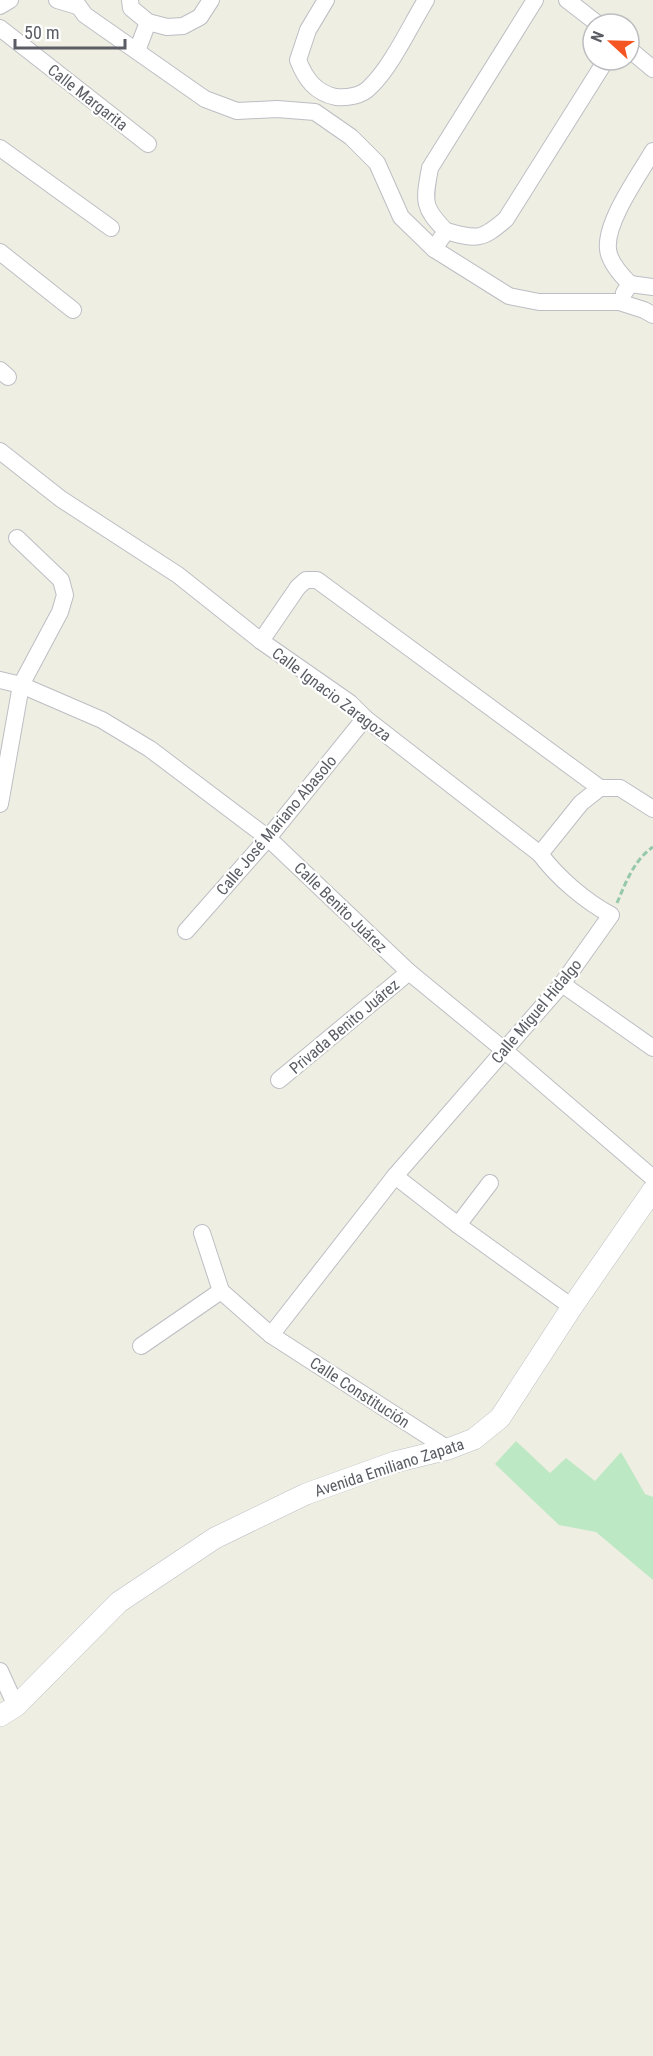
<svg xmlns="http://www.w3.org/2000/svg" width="653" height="2056" viewBox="0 0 653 2056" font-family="'Roboto Condensed',sans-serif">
  <rect width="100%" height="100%" fill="#eeeee2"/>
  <polygon fill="#bde8c4" points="516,1441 550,1473 566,1458 595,1481 621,1452 645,1494 653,1497 653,1580 596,1532 559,1525 495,1464"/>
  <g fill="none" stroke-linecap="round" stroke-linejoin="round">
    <defs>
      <g id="minor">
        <polyline points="57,0 77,6"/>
        <polyline points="74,0 85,15 205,99 237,111 277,109 315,112 351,137 377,163 401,217 434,249 509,296 539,302 619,302 644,310 653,315"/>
        <polyline points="130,0 131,8 148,22 167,27 183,26 200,17 211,0"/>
        <path d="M326 0 308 30 298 60C305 78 315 93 336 97 347 98 362 96 370 87 392 66 410 26 426 0"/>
        <polyline points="567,0 598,24"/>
        <polyline points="0,6 10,0"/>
        <polyline points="0,28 148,144"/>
        <polyline points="629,49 653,69"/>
        <polyline points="137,51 148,22"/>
        <polyline points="0,148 111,228"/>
        <path d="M446 231C422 207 424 201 430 168L535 0"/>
        <path d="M434 249 446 231C477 240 482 240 506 219L606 60"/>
        <polyline points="0,252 73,310"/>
        <path d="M630 284C621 275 609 262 608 249 605 222 639 175 653 151"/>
        <polyline points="624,293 630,284 653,287"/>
        <polyline points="0,370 8,377"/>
        <path d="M0 451 61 499 178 575 261 641 350 703 365 718 540 854C558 878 585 901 611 915L562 984 395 1176 271 1335"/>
        <polyline points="261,641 298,587 306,580 317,580 600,788"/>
        <polyline points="0,680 21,685 102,720 150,749 268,838 409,972 504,1050 653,1178"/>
        <polyline points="0,804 21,685 60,612 65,595 61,580 17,538"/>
        <polyline points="540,854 581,803 600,788 620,788 653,809"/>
        <polyline points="186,931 268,838 365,718"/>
        <polyline points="562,984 653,1048"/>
        <polyline points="279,1080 409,972"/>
        <polyline points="395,1176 458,1225 572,1307"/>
        <polyline points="458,1225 490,1183"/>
        <polyline points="202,1233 221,1291 271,1335 448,1449"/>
        <polyline points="141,1346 221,1291"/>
        <polyline points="0,1671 16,1706"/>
      </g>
      <polyline id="tertiary" points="0,1716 16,1706 119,1602 215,1538 306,1494 395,1462 448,1449 474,1439 500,1418 572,1307 653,1190"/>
    </defs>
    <use href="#minor" stroke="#bcbec4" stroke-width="18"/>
    <use href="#tertiary" stroke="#bcbec4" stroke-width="22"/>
    <path stroke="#95c8ac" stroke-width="3" stroke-dasharray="6 3" stroke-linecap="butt" d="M617 903C626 882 634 860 653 847"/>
    <use href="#minor" stroke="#fff" stroke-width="16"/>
    <use href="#tertiary" stroke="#fff" stroke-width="21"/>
  </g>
  <g text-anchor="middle" stroke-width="4.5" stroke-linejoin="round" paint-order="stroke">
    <g font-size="16" fill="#5a5d64" stroke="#fff">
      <text transform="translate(88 97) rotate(38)" y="6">Calle Margarita</text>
      <text transform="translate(332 694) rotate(37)" y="6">Calle Ignacio Zaragoza</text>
      <text transform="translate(276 825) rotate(-50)" y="6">Calle José Mariano Abasolo</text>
      <text transform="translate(341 907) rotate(44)" y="6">Calle Benito Juárez</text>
      <text transform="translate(536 1011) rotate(-50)" y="6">Calle Miguel Hidalgo</text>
      <text transform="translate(344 1026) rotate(-40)" y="6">Privada Benito Juárez</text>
      <text transform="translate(360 1392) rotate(33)" y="6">Calle Constitución</text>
      <text transform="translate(389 1467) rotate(-18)" y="6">Avenida Emiliano Zapata</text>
    </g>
  </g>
  <g transform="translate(611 42) rotate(292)"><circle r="28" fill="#ffffff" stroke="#bdbec1" stroke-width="1.5"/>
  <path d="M0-4.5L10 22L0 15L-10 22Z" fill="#f45522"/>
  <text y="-9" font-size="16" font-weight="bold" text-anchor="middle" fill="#5a5d64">N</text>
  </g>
  <path d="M15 39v9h110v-9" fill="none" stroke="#5a5d64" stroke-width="3"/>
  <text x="24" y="39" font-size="18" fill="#5a5d64" stroke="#ffffff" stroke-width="4.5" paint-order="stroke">50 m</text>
</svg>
